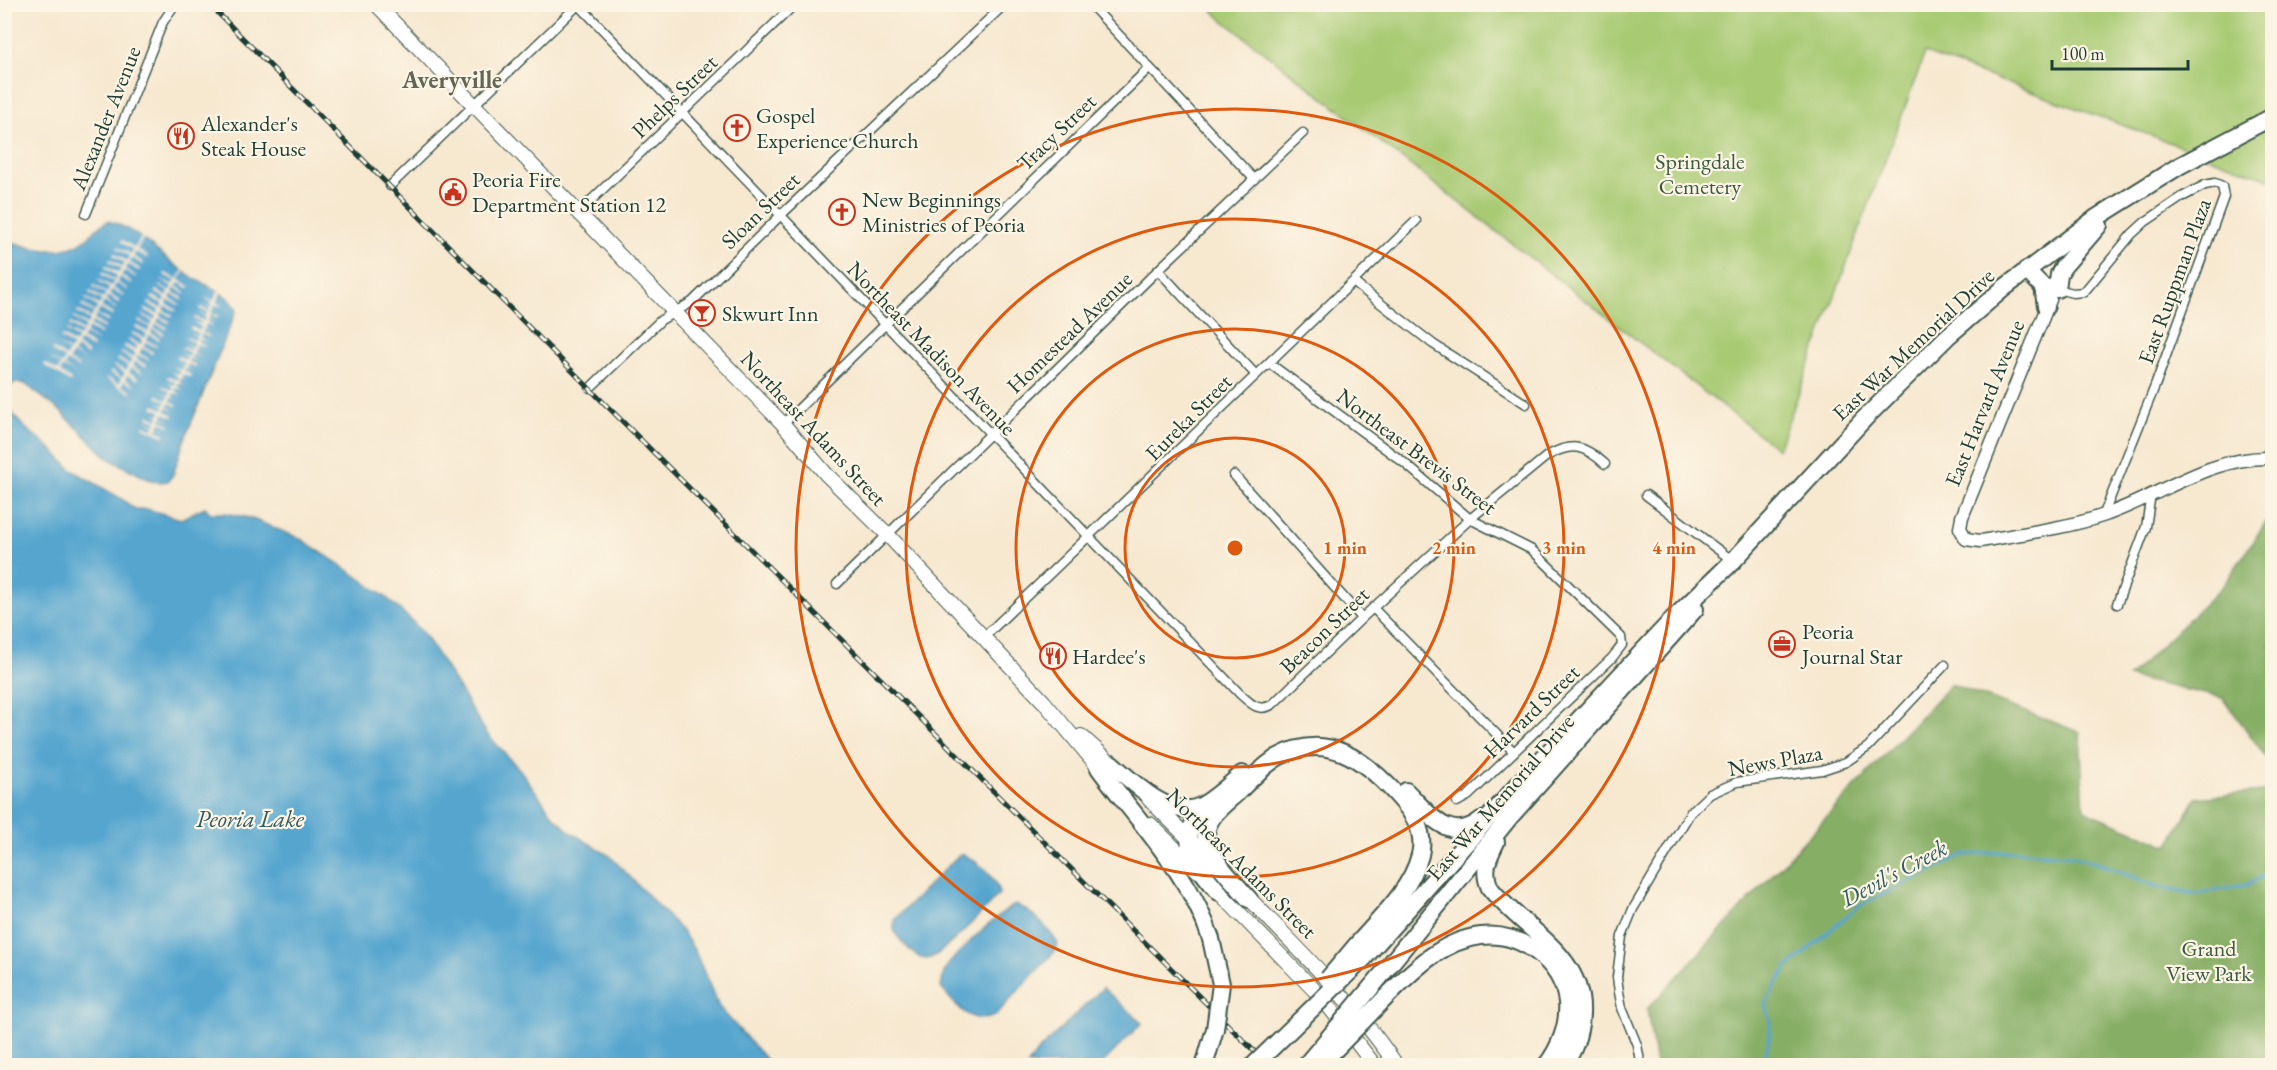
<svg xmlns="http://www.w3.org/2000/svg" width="2277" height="1070" viewBox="0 0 2277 1070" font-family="'EB Garamond',serif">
  <rect width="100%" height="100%" fill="#fcf5e5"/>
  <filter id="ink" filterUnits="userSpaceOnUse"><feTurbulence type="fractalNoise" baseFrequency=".0167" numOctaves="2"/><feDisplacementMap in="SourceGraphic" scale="12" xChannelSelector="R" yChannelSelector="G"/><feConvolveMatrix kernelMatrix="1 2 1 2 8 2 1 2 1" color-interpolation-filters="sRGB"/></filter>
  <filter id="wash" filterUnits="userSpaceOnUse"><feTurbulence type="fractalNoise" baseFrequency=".008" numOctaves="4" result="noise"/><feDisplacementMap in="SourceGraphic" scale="24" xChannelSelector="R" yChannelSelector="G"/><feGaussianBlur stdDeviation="1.35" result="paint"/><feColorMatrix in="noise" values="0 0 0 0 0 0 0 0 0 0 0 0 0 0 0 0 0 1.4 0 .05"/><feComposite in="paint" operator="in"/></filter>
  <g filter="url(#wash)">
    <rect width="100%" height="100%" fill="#f7e8d0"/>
    <polygon fill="#a8ca73" stroke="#648454" stroke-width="1.5" points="1208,5 2272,5 2272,180 1925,53 1778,449 1220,18"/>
    <g fill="#86ae65" stroke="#52764c" stroke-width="1.5">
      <polygon points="2266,522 2272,522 2272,635 2269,646 2272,646 2272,765 2223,698 2129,677 2223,586"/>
      <polygon points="1951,684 2080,732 2084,810 2168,846 2196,798 2272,791 2272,1065 1656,1065 1647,1009"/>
    </g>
    <g fill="#55a5cf" stroke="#3a7182" stroke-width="1.5">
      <path d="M108 221C135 227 163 258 187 274 203 285 226 291 237 309L184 441 173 475 168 481 158 482 148 479 109 459 59 410 25 384 15 382 10 387 7 395 6 401 10 410 23 426 47 445 72 470 122 499 135 509H147L181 519 205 507 210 513H226L250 518 301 539 354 574 387 598 413 622 427 638 487 734 520 770 553 815 569 831 610 856 682 931 695 951 719 1007 771 1065H5L4 239C30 249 63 258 86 239 93 233 99 225 108 221Z"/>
      <path d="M963 854C978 862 997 877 999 894 987 907 941 958 927 959 919 959 913 953 908 948 899 939 892 933 894 920L958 856Z"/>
      <path d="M1016 905C1032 911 1049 929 1058 944L1053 953 996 1015C971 1028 956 1005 941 988 942 980 943 972 948 965 959 951 1000 911 1016 905Z"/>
      <polygon points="1103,988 1142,1023 1101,1065 1028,1065 1037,1052"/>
    </g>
    <g fill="#f7e8d0">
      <polygon points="142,236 144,237 137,249 148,257 147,258 136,252 133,256 144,263 143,265 132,258 129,262 140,269 139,271 128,264 125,269 136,276 135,277 124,271 121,275 132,282 131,284 120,277 117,282 128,289 127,290 116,283 113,288 124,295 123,296 112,290 109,294 120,301 119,303 108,296 105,300 116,308 116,309 104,302 101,307 113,314 112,316 100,309 97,314 109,321 107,322 96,315 94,320 105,327 104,329 92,322 90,326 101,333 100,335 88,328 86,333 97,340 96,341 85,334 82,339 93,346 92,348 80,341 77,346 88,353 87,355 76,348 73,353 84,360 72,354 69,360 79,367 78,368 67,361 64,366 75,374 63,367 60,372 71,380 70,382 44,365 45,363 58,371 61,366 48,357 62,365 65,359 52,351 53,349 66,357 69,352 57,344 70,351 73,346 61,338 62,336 75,344 78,339 66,331 67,330 79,337 82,333 69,325 71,323 83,331 86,327 73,318 74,317 87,325 90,320 77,312 78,310 91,318 94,313 81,306 82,304 95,312 98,307 85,299 86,298 99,305 102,301 89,293 90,291 103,299 106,294 93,287 94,285 107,293 110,288 97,280 98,279 111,286 114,282 101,274 102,272 115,280 117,276 105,268 106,266 119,273 121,269 109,261 110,259 123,267 125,263 113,255 114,253 127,261 129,256 117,248 118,247 131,254 133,250 121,242 122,240 135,248"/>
      <polygon points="185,268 186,269 179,280 190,286 189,288 179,283 176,286 186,292 185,294 175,288 173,292 183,298 182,300 172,294 170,298 180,304 179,305 168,300 167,304 177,310 176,311 165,306 163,310 173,315 172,317 162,312 160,316 170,321 169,323 159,318 157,322 167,327 166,329 156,324 154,328 164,333 163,335 152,329 151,333 160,339 159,340 149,335 147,340 157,346 156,347 146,342 143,346 153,352 152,354 142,348 139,353 149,359 148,360 138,355 136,359 146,365 145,367 134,361 132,366 142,372 141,373 131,368 128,372 138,378 137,380 127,375 125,379 134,385 134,386 124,381 121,386 131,391 130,393 106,379 107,378 119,384 121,379 110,373 111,371 122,378 125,373 113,366 114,365 126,371 128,366 117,360 118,358 129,365 132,360 120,353 121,352 133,358 136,354 124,347 125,345 133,349 138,349 136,345 128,340 129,338 140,345 143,340 132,334 132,332 145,338 147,334 135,327 136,326 148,332 150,327 138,321 139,320 151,326 153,322 142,315 143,314 154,320 156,316 145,310 146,308 158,314 159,310 148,304 149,302 161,308 163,304 151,298 153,296 164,302 166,299 155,292 156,290 167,297 169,292 158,286 159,285 170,291 173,287 161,280 162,279 173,285 176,281 164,275 165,273 177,279"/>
      <polygon points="220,289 222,291 216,302 223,306 215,305 213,308 221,311 213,309 211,313 219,316 218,318 211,314 209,318 216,322 208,319 207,322 214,326 206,324 204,328 211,332 204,329 202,332 210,336 209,337 201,334 200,337 207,342 199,339 198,342 205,346 204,347 197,344 195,348 202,351 195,349 193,352 200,356 200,357 192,354 191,357 197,362 190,358 188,362 196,365 195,367 188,364 186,367 193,371 186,368 184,371 191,375 190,377 183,374 181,377 188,381 181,378 179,382 187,385 178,383 177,386 184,390 176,388 175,391 182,395 174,393 172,396 179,401 172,397 170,401 177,404 177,406 169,403 167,406 176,411 167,407 165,411 174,415 173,417 164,413 163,416 171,421 162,417 161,420 169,424 169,426 160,422 158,426 167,431 158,427 156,430 165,434 164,436 143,427 144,425 153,429 155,426 146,420 156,424 157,421 148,417 149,415 158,419 159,416 151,411 160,415 161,411 153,407 154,405 163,409 164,406 156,401 165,405 166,401 157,397 158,395 167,400 169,396 160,391 169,395 171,392 162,387 163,386 172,390 173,387 165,381 174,385 175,382 167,378 168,376 177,380 178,377 170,371 179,375 180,372 172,366 181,370 183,367 175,361 183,366 185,363 176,358 177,356 186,360 187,357 179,353 188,356 189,352 181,348 182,347 190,350 192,347 183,343 193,346 194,342 185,338 186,337 195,340 197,337 188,332 197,336 199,333 190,329 191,327 200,331 201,327 193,322 202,324 201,322 194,319 195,317 204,321 206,318 197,312 206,316 208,313 199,309 200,307 209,311 210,308 201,304 211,307 212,303 204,297 213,301"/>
    </g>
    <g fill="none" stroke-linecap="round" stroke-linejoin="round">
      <polyline stroke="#55a5cf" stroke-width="3" points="1763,1066 1770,1034 1770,1021 1766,1004 1771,992 1787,968 1857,907 1963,855 2013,851 2070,855 2106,866 2155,886 2197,894 2246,885 2272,872"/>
    </g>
  </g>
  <g filter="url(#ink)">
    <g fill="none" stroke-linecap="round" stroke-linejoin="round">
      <defs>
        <g id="street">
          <path d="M578 4 1240 694C1251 704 1259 713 1273 704L1362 618 1470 519 1547 456C1572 442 1584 445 1605 464"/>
          <polyline points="1090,4 1254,179"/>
          <polyline points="390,186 579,4"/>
          <polyline points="578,213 795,4"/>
          <polyline points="86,214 163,22 175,4"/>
          <polyline points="1158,270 1256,375"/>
          <polyline points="1353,282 1433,344 1526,404"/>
          <polyline points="2057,289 2073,293 2084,292 2132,234 2145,222 2182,197 2205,185 2215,183 2222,186 2224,197 2155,386 2103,516"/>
          <polyline points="1269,363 1402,461 1470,519 1532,550 1621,637 1622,645 1612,658 1468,796 1457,802"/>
          <polyline points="590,388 661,320 692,302 781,215 1005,4"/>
          <polyline points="783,424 1149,68"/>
          <polyline points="2266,458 2272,442"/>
          <polyline points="1234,475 1362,618"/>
          <polyline points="1646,495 1733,561"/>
          <polyline points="837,584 1158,270 1303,133"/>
          <polyline points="2117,604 2146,527 2151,494"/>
          <polyline points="1373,608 1514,752"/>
          <polyline points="984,637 1416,221"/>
          <polyline points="1641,1066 1637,1045 1622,1008 1619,992 1617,977 1622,936 1633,909 1690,813 1710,794 1737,782 1822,770 1846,762 1868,747 1945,665"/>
        </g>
        <path id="secondary" d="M2050 300 1962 517 1960 528 1966 539 1980 541C2020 534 2067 528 2105 515 2162 495 2210 456 2272 458"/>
        <g id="primary">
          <polyline points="376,4 783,424 826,474 887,534 1044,702 1104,774"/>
          <polyline points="1081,736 1118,769"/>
          <polyline points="1149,799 1214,864"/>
          <polyline points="1150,824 1198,871"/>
          <polyline points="1212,885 1323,999 1375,1066"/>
          <path d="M1243 892C1297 948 1353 1001 1397 1066"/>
        </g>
        <g id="highway">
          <polyline points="2026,270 2043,287 2057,289 2059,274 2063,267 2099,225"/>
          <polyline points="2043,287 2046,306"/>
          <path d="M1111 763C1132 781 1170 821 1201 806 1216 798 1229 785 1242 774"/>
          <path d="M1099 768C1139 823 1190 873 1211 939"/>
          <path d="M1406 791C1427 812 1450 846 1481 820"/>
          <path d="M1216 801C1209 807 1200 813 1195 821 1178 846 1203 874 1219 892"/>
          <path d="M1496 842C1488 858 1482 871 1490 888 1522 930 1584 953 1581 1014 1580 1032 1574 1051 1563 1066"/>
          <path d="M1249 899C1236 884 1207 856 1206 836 1206 817 1224 805 1237 793 1249 781 1263 766 1278 757 1327 731 1364 759 1397 795 1412 811 1426 831 1420 855 1411 891 1378 920 1355 947"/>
          <polyline points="1364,958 1517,786 1672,620 1733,561 1865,418 1948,336 2004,288 2096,218 2179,166 2272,117"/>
          <polyline points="1379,978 1509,818 1695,609"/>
          <path d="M1390 993C1416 967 1444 940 1481 936 1521 931 1562 962 1567 1002 1569 1025 1560 1048 1546 1066"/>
        </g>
      </defs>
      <use href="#street" stroke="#3f574b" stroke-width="11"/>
      <use href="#secondary" stroke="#3f574b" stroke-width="15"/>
      <use href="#primary" stroke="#3f574b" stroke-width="16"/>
      <use href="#highway" stroke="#3f574b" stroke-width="20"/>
      <use href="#street" stroke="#fff" stroke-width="8"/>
      <use href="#secondary" stroke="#fff" stroke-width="12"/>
      <use href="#primary" stroke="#fff" stroke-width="14"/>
      <use href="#highway" stroke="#fff" stroke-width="16"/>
      <defs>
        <polyline id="rail" points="209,4 600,399 1269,1066"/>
      </defs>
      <use href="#rail" stroke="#1f3d34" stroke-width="5"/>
      <use href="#rail" stroke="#fcf5e5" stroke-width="3" stroke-dasharray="9" stroke-linecap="butt"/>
      <defs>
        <g id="highway-bridge">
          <polyline points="1328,979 1355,947"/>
          <polyline points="1204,1066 1215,1029 1221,984 1211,939"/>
          <polyline points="1253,1066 1364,958"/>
          <polyline points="1305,1066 1379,978"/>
          <polyline points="1319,1066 1390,993"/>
        </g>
      </defs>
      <use href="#highway-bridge" stroke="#3f574b" stroke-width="20" stroke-linecap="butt"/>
      <use href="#highway-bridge" stroke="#fff" stroke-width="16"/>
    </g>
  </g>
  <g fill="none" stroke="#de580e" stroke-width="3">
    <circle cx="1235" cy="548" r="110"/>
    <circle cx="1235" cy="548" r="219"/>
    <circle cx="1235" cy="548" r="329"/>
    <circle cx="1235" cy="548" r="439"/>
  </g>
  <defs>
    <symbol id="church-ring" viewBox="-11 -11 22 22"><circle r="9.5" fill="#fcf5e5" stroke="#c8321e" stroke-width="1.5"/><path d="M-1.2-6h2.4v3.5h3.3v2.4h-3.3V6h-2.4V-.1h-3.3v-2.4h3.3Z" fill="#c8321e"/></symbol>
    <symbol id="restaurant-ring" viewBox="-11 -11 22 22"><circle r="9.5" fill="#fcf5e5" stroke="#c8321e" stroke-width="1.5"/><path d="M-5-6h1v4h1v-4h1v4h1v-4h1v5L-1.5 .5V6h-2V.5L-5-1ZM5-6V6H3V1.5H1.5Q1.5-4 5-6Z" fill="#c8321e"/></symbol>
    <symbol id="civic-ring" viewBox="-11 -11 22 22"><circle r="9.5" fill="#fcf5e5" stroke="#c8321e" stroke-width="1.5"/><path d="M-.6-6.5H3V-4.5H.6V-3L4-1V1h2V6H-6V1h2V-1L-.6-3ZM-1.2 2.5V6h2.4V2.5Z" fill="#c8321e"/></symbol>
    <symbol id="bar-ring" viewBox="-11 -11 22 22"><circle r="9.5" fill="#fcf5e5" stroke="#c8321e" stroke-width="1.5"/><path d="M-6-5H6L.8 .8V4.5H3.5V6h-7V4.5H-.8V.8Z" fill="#c8321e"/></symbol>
    <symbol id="office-ring" viewBox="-11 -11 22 22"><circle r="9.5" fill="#fcf5e5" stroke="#c8321e" stroke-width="1.5"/><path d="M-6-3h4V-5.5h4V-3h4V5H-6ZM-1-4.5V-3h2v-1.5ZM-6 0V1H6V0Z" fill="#c8321e"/></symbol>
  </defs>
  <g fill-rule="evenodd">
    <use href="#church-ring" x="722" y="113" width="30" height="30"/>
    <use href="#restaurant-ring" x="166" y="121" width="30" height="30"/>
    <use href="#civic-ring" x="438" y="177" width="30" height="30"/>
    <use href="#church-ring" x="827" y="197" width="30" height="30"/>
    <use href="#bar-ring" x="687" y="298" width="30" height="30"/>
    <use href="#office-ring" x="1767" y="629" width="30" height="30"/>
    <use href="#restaurant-ring" x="1038" y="641" width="30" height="30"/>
  </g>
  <g text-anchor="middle" stroke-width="4.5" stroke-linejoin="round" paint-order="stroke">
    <g font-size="22" fill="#1f3d34" stroke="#fcf5e5">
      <text transform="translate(674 96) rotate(-44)" y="8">Phelps Street</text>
      <text transform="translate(105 118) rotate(-68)" y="8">Alexander Avenue</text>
      <text transform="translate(1056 132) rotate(-44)" y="8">Tracy Street</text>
      <text transform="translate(760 210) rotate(-44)" y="8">Sloan Street</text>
      <text transform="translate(2174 281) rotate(-70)" y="8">East Ruppman Plaza</text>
      <text transform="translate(1069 332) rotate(-44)" y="8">Homestead Avenue</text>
      <text transform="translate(1913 344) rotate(-43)" y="8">East War Memorial Drive</text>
      <text transform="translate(932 348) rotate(46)" y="8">Northeast Madison Avenue</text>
      <text transform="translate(1984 403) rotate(-68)" y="8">East Harvard Avenue</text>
      <text transform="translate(1188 417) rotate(-45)" y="8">Eureka Street</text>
      <text transform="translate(814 428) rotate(47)" y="8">Northeast Adams Street</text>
      <text transform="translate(1417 451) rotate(37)" y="8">Northeast Brevis Street</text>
      <text transform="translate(1324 630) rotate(-44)" y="8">Beacon Street</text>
      <text transform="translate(1531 711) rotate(-44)" y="8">Harvard Street</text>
      <text transform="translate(1775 760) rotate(-10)" y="8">News Plaza</text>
      <text transform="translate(1500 797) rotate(-49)" y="8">East War Memorial Drive</text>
      <text transform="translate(1242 863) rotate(45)" y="8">Northeast Adams Street</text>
    </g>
    <g font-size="22" fill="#1f3d34" stroke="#fcf5e5" text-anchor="start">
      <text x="756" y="123">Gospel<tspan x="756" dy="25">Experience Church</tspan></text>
      <text x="201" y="131">Alexander's<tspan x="201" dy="25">Steak House</tspan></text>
      <text x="472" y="187">Peoria Fire<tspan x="472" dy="25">Department Station 12</tspan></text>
      <text x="862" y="207">New Beginnings<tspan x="862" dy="25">Ministries of Peoria</tspan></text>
      <text x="722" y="321">Skwurt Inn</text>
      <text x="1802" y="639">Peoria<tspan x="1802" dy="25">Journal Star</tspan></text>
      <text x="1072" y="664">Hardee's</text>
    </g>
    <g font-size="22" fill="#3a5941" stroke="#fcf5e5">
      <text x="1700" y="169">Springdale<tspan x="1700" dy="25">Cemetery</tspan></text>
      <text x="2209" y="956">Grand<tspan x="2209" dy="25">View Park</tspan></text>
    </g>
    <g font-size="24" font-weight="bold" fill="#616656" stroke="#fcf5e5">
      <text x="452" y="88">Averyville</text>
    </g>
    <g font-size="24" font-style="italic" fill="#2f5c62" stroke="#fcf5e5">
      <text x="250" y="827">Peoria Lake</text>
      <text transform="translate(1894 873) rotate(-28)" y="8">Devil's Creek</text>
    </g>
  </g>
  <circle cx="1235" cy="548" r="9" fill="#de580e" stroke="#fcf5e5" stroke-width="3"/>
  <g font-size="18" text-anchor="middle" font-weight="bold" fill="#de580e" stroke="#fcf5e5" stroke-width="4.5" stroke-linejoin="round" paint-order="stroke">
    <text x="1345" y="554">1 min</text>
    <text x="1454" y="554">2 min</text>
    <text x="1564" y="554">3 min</text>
    <text x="1674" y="554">4 min</text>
  </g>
  <rect width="2277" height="1070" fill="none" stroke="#fcf5e5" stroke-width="24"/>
  <path d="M2052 60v9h136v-9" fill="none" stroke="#1f3d34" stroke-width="3"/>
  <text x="2061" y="60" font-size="18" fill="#1f3d34" stroke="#fcf5e5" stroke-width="4.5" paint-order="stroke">100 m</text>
</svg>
